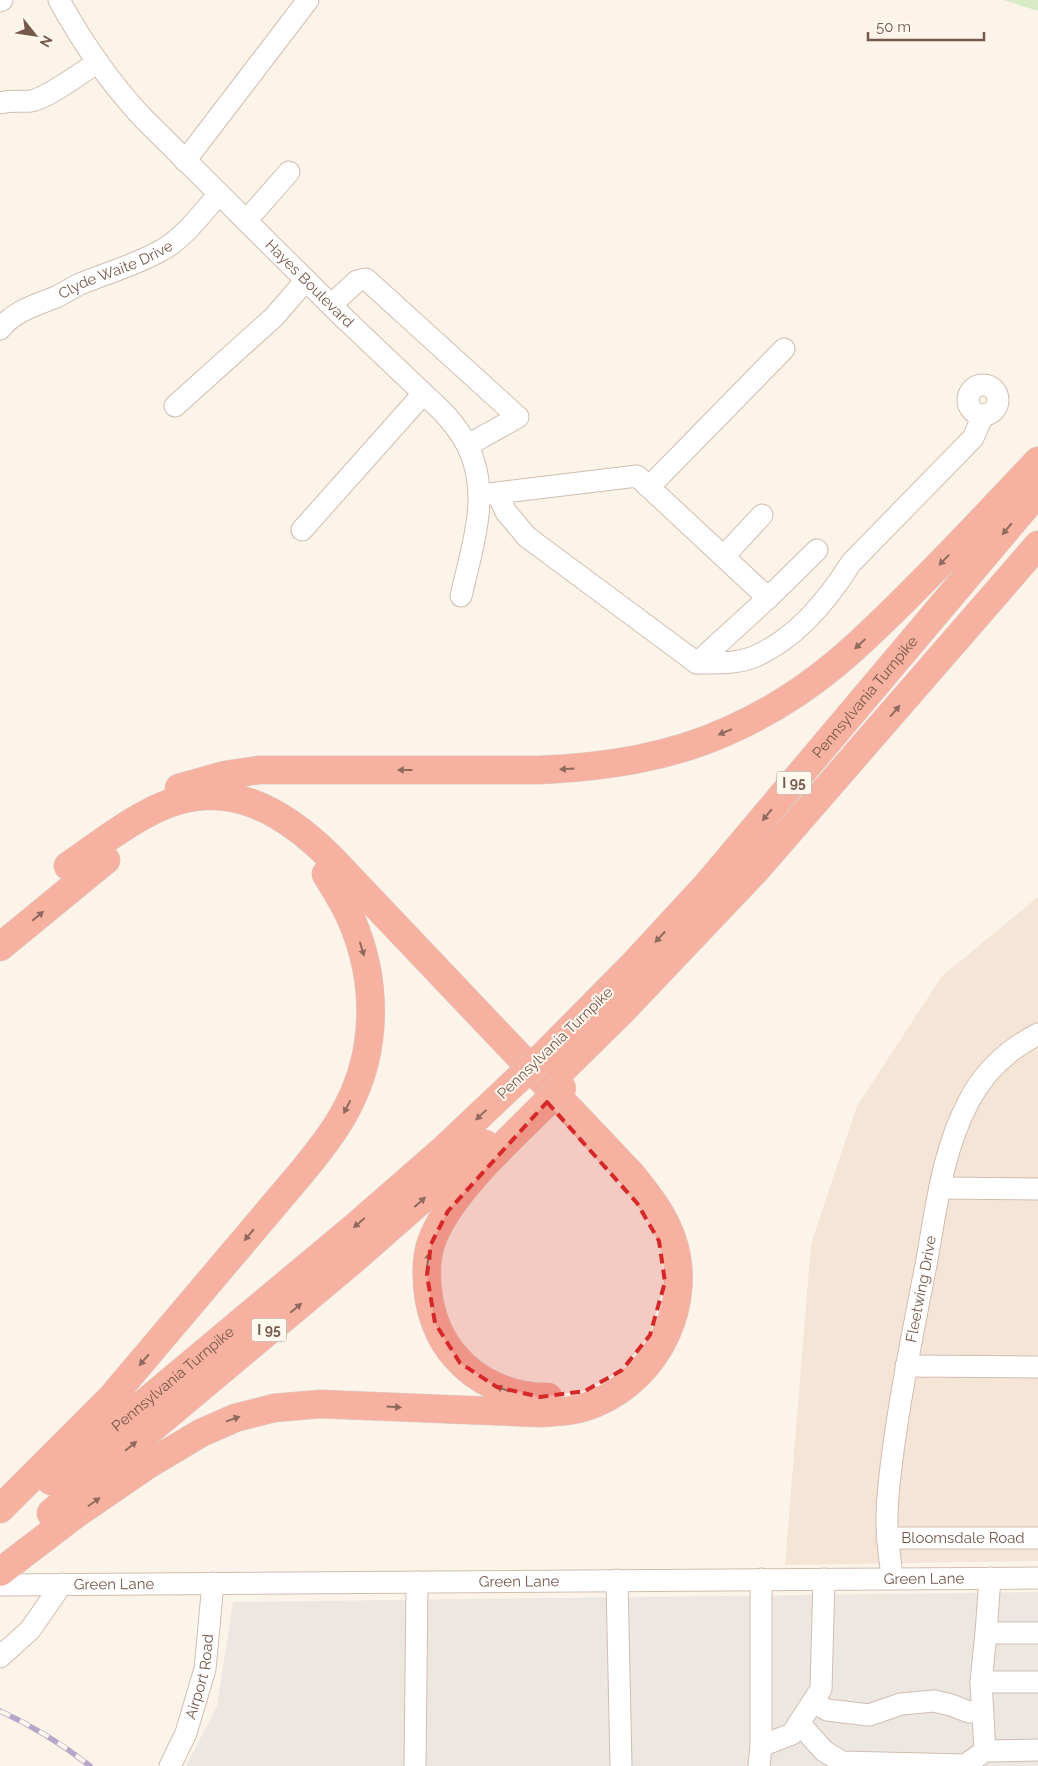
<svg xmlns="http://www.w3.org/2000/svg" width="1038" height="1766" viewBox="0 0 1038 1766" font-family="Raleway,sans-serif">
  <rect width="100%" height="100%" fill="#fcf4e9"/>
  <polygon fill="#f4e5d7" points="1038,897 1038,1561 785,1565 811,1244 857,1106 942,976"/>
  <polygon fill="#ede7e2" points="1038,1592 1038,1766 186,1766 217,1706 233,1602"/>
  <polygon fill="#d8ebc7" points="1004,0 1038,0 1038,11"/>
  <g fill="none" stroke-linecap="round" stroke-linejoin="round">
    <defs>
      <g id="minor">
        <path id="s1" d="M59 0C82 42 109 81 141 116L344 318 444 413C453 423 461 433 467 445 492 493 472 547 461 596"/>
        <polyline points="0,1 2,0"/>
        <path d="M0 103C11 100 20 102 31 101 48 98 82 72 98 62"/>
        <polyline points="185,161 308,0"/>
        <polyline points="246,221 289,172"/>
        <polyline points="331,305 357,281 366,279 518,417 468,445"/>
        <path id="s2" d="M0 329C14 311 36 305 56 297 64 293 72 288 80 284 107 273 136 265 162 250 184 238 202 213 219 194"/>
        <circle cx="983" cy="400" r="15"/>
        <polyline points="175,406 274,317 306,280"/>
        <polyline points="649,487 784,349"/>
        <polyline points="479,495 497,493 637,476 768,598 697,663 527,537 506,512 497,493"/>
        <polyline points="302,530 423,394"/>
        <polyline points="724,556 762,515"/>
        <polyline points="768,598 817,550"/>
        <path d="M697 663C718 663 740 664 758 655 797 637 829 598 851 563L973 438 983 415"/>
        <polyline points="940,1188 1038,1189"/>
        <polyline points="906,1366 1038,1367"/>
        <path id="s3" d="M887 1538H1038"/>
        <path id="s4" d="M892 1578C890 1557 886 1536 887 1514 888 1482 893 1449 898 1417 906 1366 916 1315 926 1265 936 1210 942 1151 969 1101 984 1072 1009 1049 1038 1034"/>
        <polyline points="617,1580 621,1766"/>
        <path id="s5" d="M0 1585 1038 1578"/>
        <polyline points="986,1633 990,1578"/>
        <polyline points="0,1657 30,1630 62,1584"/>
        <polyline points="981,1682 1038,1682"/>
        <polyline points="813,1702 827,1710 869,1715 901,1704 934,1701 951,1705 969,1712 983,1710"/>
        <polyline points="799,1723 824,1751 842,1762 965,1765 985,1751 1038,1750"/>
        <polyline points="761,1746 792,1734 821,1689 824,1579"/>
        <polyline points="985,1751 981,1682 986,1633 1038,1633"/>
        <path id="s6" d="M170 1766 186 1733 205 1669 213 1583"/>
        <polyline points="415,1766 417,1582"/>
        <polyline points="759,1766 761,1746 761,1579"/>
      </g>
      <g id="highway">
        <path d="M179 788 225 775 259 770H539C605 767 669 758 730 730 811 694 862 643 923 581 962 542 1000 501 1038 461"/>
        <polyline points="0,947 106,860"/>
        <path id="s7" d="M537 1062 632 966 706 886 1038 492"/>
        <polyline points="553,1079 622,1011 755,871 1038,545"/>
        <path d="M541 1108C506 1143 447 1196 431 1243 425 1261 426 1281 429 1300 433 1320 440 1339 454 1355 476 1382 512 1398 548 1397"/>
        <path id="s8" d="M51 1481 357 1225 443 1150 516 1081"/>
        <path d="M0 1509 111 1398 302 1172C319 1151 336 1130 348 1106 378 1048 377 980 352 921 345 904 335 889 326 874"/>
        <polyline points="51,1513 352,1261 485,1144"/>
        <path d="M0 1572 76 1514 149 1464 201 1433 235 1418 274 1408 320 1404 540 1413C559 1412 578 1411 596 1403 658 1377 694 1303 672 1239 664 1215 648 1195 632 1175L331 858C284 811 226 776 158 808 126 823 97 846 68 866"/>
      </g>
    </defs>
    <use href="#minor" stroke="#d1bdb1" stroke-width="23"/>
    <use href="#highway" stroke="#d9d1cd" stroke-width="29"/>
    <use href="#minor" stroke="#fff" stroke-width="21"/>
    <use href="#highway" stroke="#f6b1a0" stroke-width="28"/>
    <defs>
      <path id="rail" d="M0 1711C33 1726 62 1744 90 1766"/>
    </defs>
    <use href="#rail" stroke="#b6a6c7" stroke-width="5.5"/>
    <use href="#rail" stroke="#fff8ef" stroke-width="4" stroke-dasharray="11" stroke-linecap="butt"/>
    <defs>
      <g id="highway-bridge">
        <polyline points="516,1081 537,1062"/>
        <polyline points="541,1108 562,1088"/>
      </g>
    </defs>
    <use href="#highway-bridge" stroke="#d9d1cd" stroke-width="29" stroke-linecap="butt"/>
    <use href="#highway-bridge" stroke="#f6b1a0" stroke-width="28"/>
  </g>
  <defs><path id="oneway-solid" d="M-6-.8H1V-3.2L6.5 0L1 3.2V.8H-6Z" transform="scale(1.25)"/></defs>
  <g fill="#906b5d">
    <use href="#oneway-solid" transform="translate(1007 529) rotate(130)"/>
    <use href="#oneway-solid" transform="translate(944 560) rotate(134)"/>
    <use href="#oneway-solid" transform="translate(860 644) rotate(137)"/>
    <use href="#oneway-solid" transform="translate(895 711) rotate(-49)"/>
    <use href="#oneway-solid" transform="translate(725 732) rotate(157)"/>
    <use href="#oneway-solid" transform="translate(567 769) rotate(176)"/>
    <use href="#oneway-solid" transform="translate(405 770) rotate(-180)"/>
    <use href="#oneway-solid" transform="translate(767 815) rotate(130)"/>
    <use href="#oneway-solid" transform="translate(38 916) rotate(-40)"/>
    <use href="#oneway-solid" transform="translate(660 937) rotate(133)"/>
    <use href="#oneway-solid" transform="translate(362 949) rotate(73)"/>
    <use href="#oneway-solid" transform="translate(347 1107) rotate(117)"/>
    <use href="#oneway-solid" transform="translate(481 1115) rotate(137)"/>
    <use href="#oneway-solid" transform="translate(420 1202) rotate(-42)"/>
    <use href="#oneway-solid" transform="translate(359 1223) rotate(139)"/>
    <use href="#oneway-solid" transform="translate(249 1235) rotate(130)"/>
    <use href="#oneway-solid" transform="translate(428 1260) rotate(-82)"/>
    <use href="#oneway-solid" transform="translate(296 1308) rotate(-40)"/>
    <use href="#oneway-solid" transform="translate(144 1360) rotate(131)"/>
    <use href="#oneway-solid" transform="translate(503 1389) rotate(-159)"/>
    <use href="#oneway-solid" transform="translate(394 1407) rotate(3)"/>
    <use href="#oneway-solid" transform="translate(233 1419) rotate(-19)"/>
    <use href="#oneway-solid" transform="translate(131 1446) rotate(-40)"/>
    <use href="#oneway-solid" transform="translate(94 1502) rotate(-35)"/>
  </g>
  <path fill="#d62828" fill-opacity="0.2" stroke="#d62828" stroke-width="4" stroke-dasharray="10 6" stroke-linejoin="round" d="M547 1102 637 1203 659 1241 665 1282 650 1335 622 1370 585 1391 540 1397 497 1387 460 1363 435 1323 427 1275 431 1244 448 1211Z"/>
  <g text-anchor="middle" stroke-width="4" stroke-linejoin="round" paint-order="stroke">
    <g fill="#fff8ef" stroke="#a0897d" stroke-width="1">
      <rect x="776.5" y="771.5" width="35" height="23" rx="4"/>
      <rect x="251.5" y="1318.5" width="35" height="23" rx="4"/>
    </g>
    <g font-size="14" font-weight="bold" fill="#77594c">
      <text x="794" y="788">I 95</text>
      <text x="269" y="1335">I 95</text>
    </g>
    <g font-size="15" fill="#77594c" stroke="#fff8ef">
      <text dy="5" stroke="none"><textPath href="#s2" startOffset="131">Clyde Waite Drive</textPath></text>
      <text dy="5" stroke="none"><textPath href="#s1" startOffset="380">Hayes Boulevard</textPath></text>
      <text dy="5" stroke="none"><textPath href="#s7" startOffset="491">Pennsylvania Turnpike</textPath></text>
      <text transform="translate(555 1043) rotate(-44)" y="5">Pennsylvania Turnpike</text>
      <text dy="5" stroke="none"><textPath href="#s4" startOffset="292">Fleetwing Drive</textPath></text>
      <text dy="5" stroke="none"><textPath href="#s8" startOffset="159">Pennsylvania Turnpike</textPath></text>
      <text dy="5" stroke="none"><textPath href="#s3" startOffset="76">Bloomsdale Road</textPath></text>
      <text dy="5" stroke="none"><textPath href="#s5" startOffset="924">Green Lane</textPath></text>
      <text dy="5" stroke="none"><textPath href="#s5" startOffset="519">Green Lane</textPath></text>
      <text dy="5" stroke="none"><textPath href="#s5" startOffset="114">Green Lane</textPath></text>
      <text dy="5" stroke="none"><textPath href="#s6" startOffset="95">Airport Road</textPath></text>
    </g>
  </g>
  <g transform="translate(35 35) rotate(120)" stroke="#fff8ef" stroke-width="4" paint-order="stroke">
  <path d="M0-4L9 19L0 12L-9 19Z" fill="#77594c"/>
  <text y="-8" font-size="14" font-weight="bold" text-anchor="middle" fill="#77594c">N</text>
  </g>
  <path d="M868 32v8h116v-8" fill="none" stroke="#77594c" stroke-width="2.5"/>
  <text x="876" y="32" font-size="15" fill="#77594c" stroke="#fff8ef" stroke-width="4" paint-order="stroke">50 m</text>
</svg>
